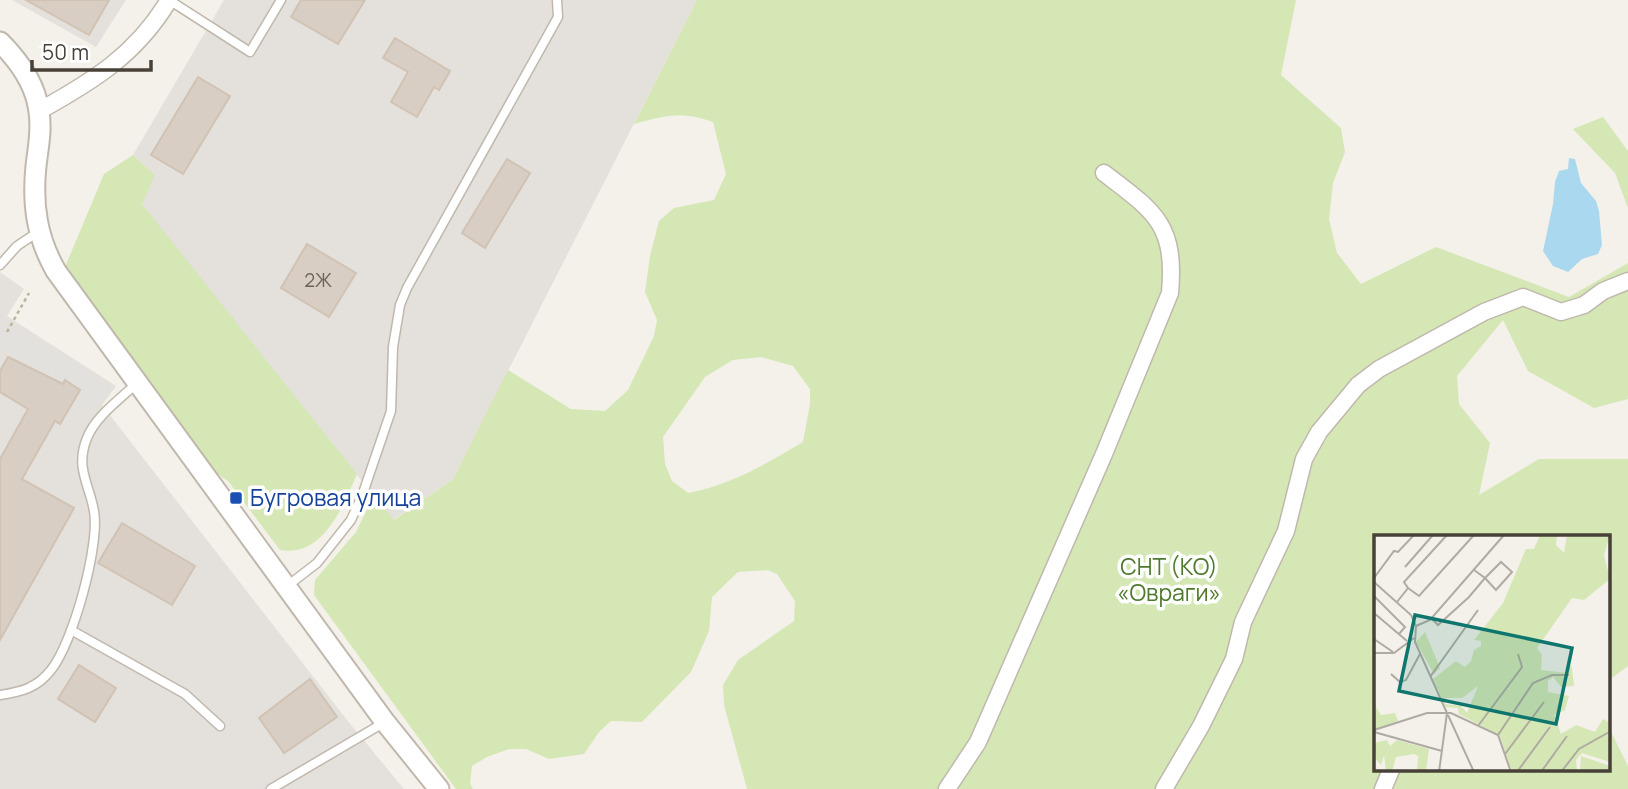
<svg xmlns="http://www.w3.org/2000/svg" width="1628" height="789" viewBox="0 0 1628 789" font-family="Manrope,sans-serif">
  <rect width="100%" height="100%" fill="#f4f1ea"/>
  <g fill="#e4e0db">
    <polygon points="12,0 126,0 96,47"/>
    <polygon points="224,0 697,0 453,479 393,520 141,204 155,175 133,155"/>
    <polygon points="0,272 24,289 7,316 116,386 102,405 347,720 404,789 0,789"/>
  </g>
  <g fill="#d4e7b4" fill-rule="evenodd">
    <path d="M697 0H1296L1281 75 1341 128 1345 152 1333 183 1329 219 1337 253 1361 284 1436 247 1569 297 1628 263V399L1594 408 1528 371 1503 320 1457 376 1459 404 1490 443 1479 495 1539 459H1628V666L1609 680V537H1376V770H1609V728L1628 766V789H747L724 705 723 685 738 660 794 621 795 601 777 574 768 570 738 572 712 597 709 631 691 672 642 722 611 721 599 732 584 754 549 759 526 749H509L487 757 472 766 470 783 473 789H456L314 595 315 580 356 532 374 495 394 520 453 479 508 370 571 409 605 411 628 390 654 336 657 320 645 292 650 256 659 221 674 208 714 200 726 174 713 122C680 111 667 115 634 124ZM761 357 793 366 810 389V404L803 442C764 465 733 484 688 493L672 481 665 464 663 437 705 377 733 360Z"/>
    <polygon points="1603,117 1628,151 1628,208 1615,173 1573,129"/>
    <path d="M133 155 155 175 142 204 357 474C343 506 323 558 280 550L228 481 215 472 65 267 104 174Z"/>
  </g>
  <polygon fill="#e3e1de" points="8,324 111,387 94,412 75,403 83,389 65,379 62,382 0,349 0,336"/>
  <polygon fill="#a9d8ef" points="1569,158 1575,159 1581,183 1596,201 1599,211 1602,245 1598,254 1582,259 1568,272 1553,266 1543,251 1553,204 1555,182 1559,171 1568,169"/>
  <g fill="#d9cec3" stroke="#d1c3b3" stroke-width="2">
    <polygon points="26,0 109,0 89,35"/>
    <polygon points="301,0 365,0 338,44 291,17"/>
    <polygon points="395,38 450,71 439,90 434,87 417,117 391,102 408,72 383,58"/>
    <polygon points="198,77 230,96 183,174 151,155"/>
    <polygon points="507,159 530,173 485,248 462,233"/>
    <polygon points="307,244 356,273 329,317 281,288"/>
    <polygon points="8,357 63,384 65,380 80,390 60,424 55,421 22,479 74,508 0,640 0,459 28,409 0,392 0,371"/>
    <polygon points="122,523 195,566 172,605 98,563"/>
    <polygon points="79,665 116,688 95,722 58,699"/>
    <polygon points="310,679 337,717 284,753 259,718"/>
  </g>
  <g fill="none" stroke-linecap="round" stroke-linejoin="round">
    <defs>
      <g id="service">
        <polyline points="169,0 250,52 281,0"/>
        <polyline points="0,265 17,246 38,232"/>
        <polyline points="286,587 317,563 351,520 362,496 391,411 393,347 400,305 407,288 558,17 557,0"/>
        <polyline points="71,630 185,694 220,726"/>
        <path d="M0 695C21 692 37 688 51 670 73 643 100 545 94 511 89 483 75 468 87 438 96 416 120 399 137 383"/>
        <polyline points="271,789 385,722"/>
      </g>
      <g id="minor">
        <path d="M39 111C93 81 136 55 169 0"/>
        <path d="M947 789 978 742 1104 454 1170 293C1176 224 1155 212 1104 173"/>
        <polyline points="1164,789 1201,726 1234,659 1243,622 1286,531 1304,459 1319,432 1358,385 1379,369 1484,312 1523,297 1561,312 1584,305 1603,291 1628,281"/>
        <polyline points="1383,789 1391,770"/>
      </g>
      <path id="tertiary" d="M0 42C19 61 36 85 39 112 42 131 38 148 36 166 32 205 37 238 56 271L385 722 439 789"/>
    </defs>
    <use href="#service" stroke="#c0b8ad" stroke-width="11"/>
    <use href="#minor" stroke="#c0b8ad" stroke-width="19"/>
    <use href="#tertiary" stroke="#c0b8ad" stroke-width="23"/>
    <polyline stroke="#c1b29e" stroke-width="2.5" stroke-dasharray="3.5 3.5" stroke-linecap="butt" points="7,332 29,293"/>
    <use href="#service" stroke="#fff" stroke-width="8"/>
    <use href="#minor" stroke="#fff" stroke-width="16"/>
    <use href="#tertiary" stroke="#fff" stroke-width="19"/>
  </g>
  <rect fill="#1a4fb4" stroke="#fff" stroke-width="2.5" x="229" y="491" width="14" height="14" rx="3.5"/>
  <g text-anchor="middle" stroke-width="7" stroke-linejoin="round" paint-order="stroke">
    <g font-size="19" fill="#6c645b">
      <text x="318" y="287">2Ж</text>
    </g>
    <g font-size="23" fill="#164399" stroke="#fff" text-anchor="start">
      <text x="250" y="506">Бугровая улица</text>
    </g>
    <g font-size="23" fill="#4f792c" stroke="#fff">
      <text x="1169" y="575">СНТ (КО)<tspan x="1169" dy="26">«Овраги»</tspan></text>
    </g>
  </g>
  <g transform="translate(1374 535)">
    <rect width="236" height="236" fill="#f4f1ea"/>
    <path d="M166 0H183L182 10 190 18 193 0H236L230 20 236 44 210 65 198 63 163 113 168 120 167 135 194 138 193 124 198 133 200 151 187 152 179 142 174 146V157L195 161 191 175 180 180 187 199 202 190 221 197 229 184 236 188V227L208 218 202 225 203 236H138L125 200 85 179 84 173 72 172 59 144 82 126 91 132 97 126 100 115 107 111V106L100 105 129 68 152 14H160ZM104 151 93 178 87 171 71 169V163H88ZM51 97 66 133 60 139 42 107ZM0 169 7 180 21 178 24 186 0 196ZM13 205 16 211 23 205 55 214 52 236H43L44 221 40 219 22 222 18 236H12L10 220 7 230 0 222V208ZM207 221 236 231V236H206Z" fill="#d4e7b4" fill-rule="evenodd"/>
    <path fill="none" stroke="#afaba3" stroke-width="2" d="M31 32 59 0M0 43 20 16 24 17 40 0M0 47 37 80 42 91M34 53 45 61 100 0M0 61 31 92 25 99M23 67 34 53 30 47 73 0M0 78 33 106M57 83 64 90 95 62 111 43 127 27 138 37 122 55 111 43 100 35M42 91 41 107 73 178 65 237M42 91 56 85 130 0M0 104 19 117M0 118H20L40 103M17 139 26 147 32 145 46 119M56 142 104 75M74 180 100 237M104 191 148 132 144 119M0 195 53 178H77L124 200 137 237M0 197 68 216M124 200 159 148 178 140H195M131 219 170 167M143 237 176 192M167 237 193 201M187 237 205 214 237 196"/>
    <path fill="#0f766e" fill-opacity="0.15" stroke="#0f766e" stroke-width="3.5" d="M41 80 198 113 182 189 25 156Z"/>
    <rect width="236" height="236" fill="none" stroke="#484138" stroke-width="3.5"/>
  </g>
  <path d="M32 60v10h119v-10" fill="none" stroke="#484138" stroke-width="3.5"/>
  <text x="42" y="60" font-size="21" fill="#484138" stroke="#ffffff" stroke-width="5" paint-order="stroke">50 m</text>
</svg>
